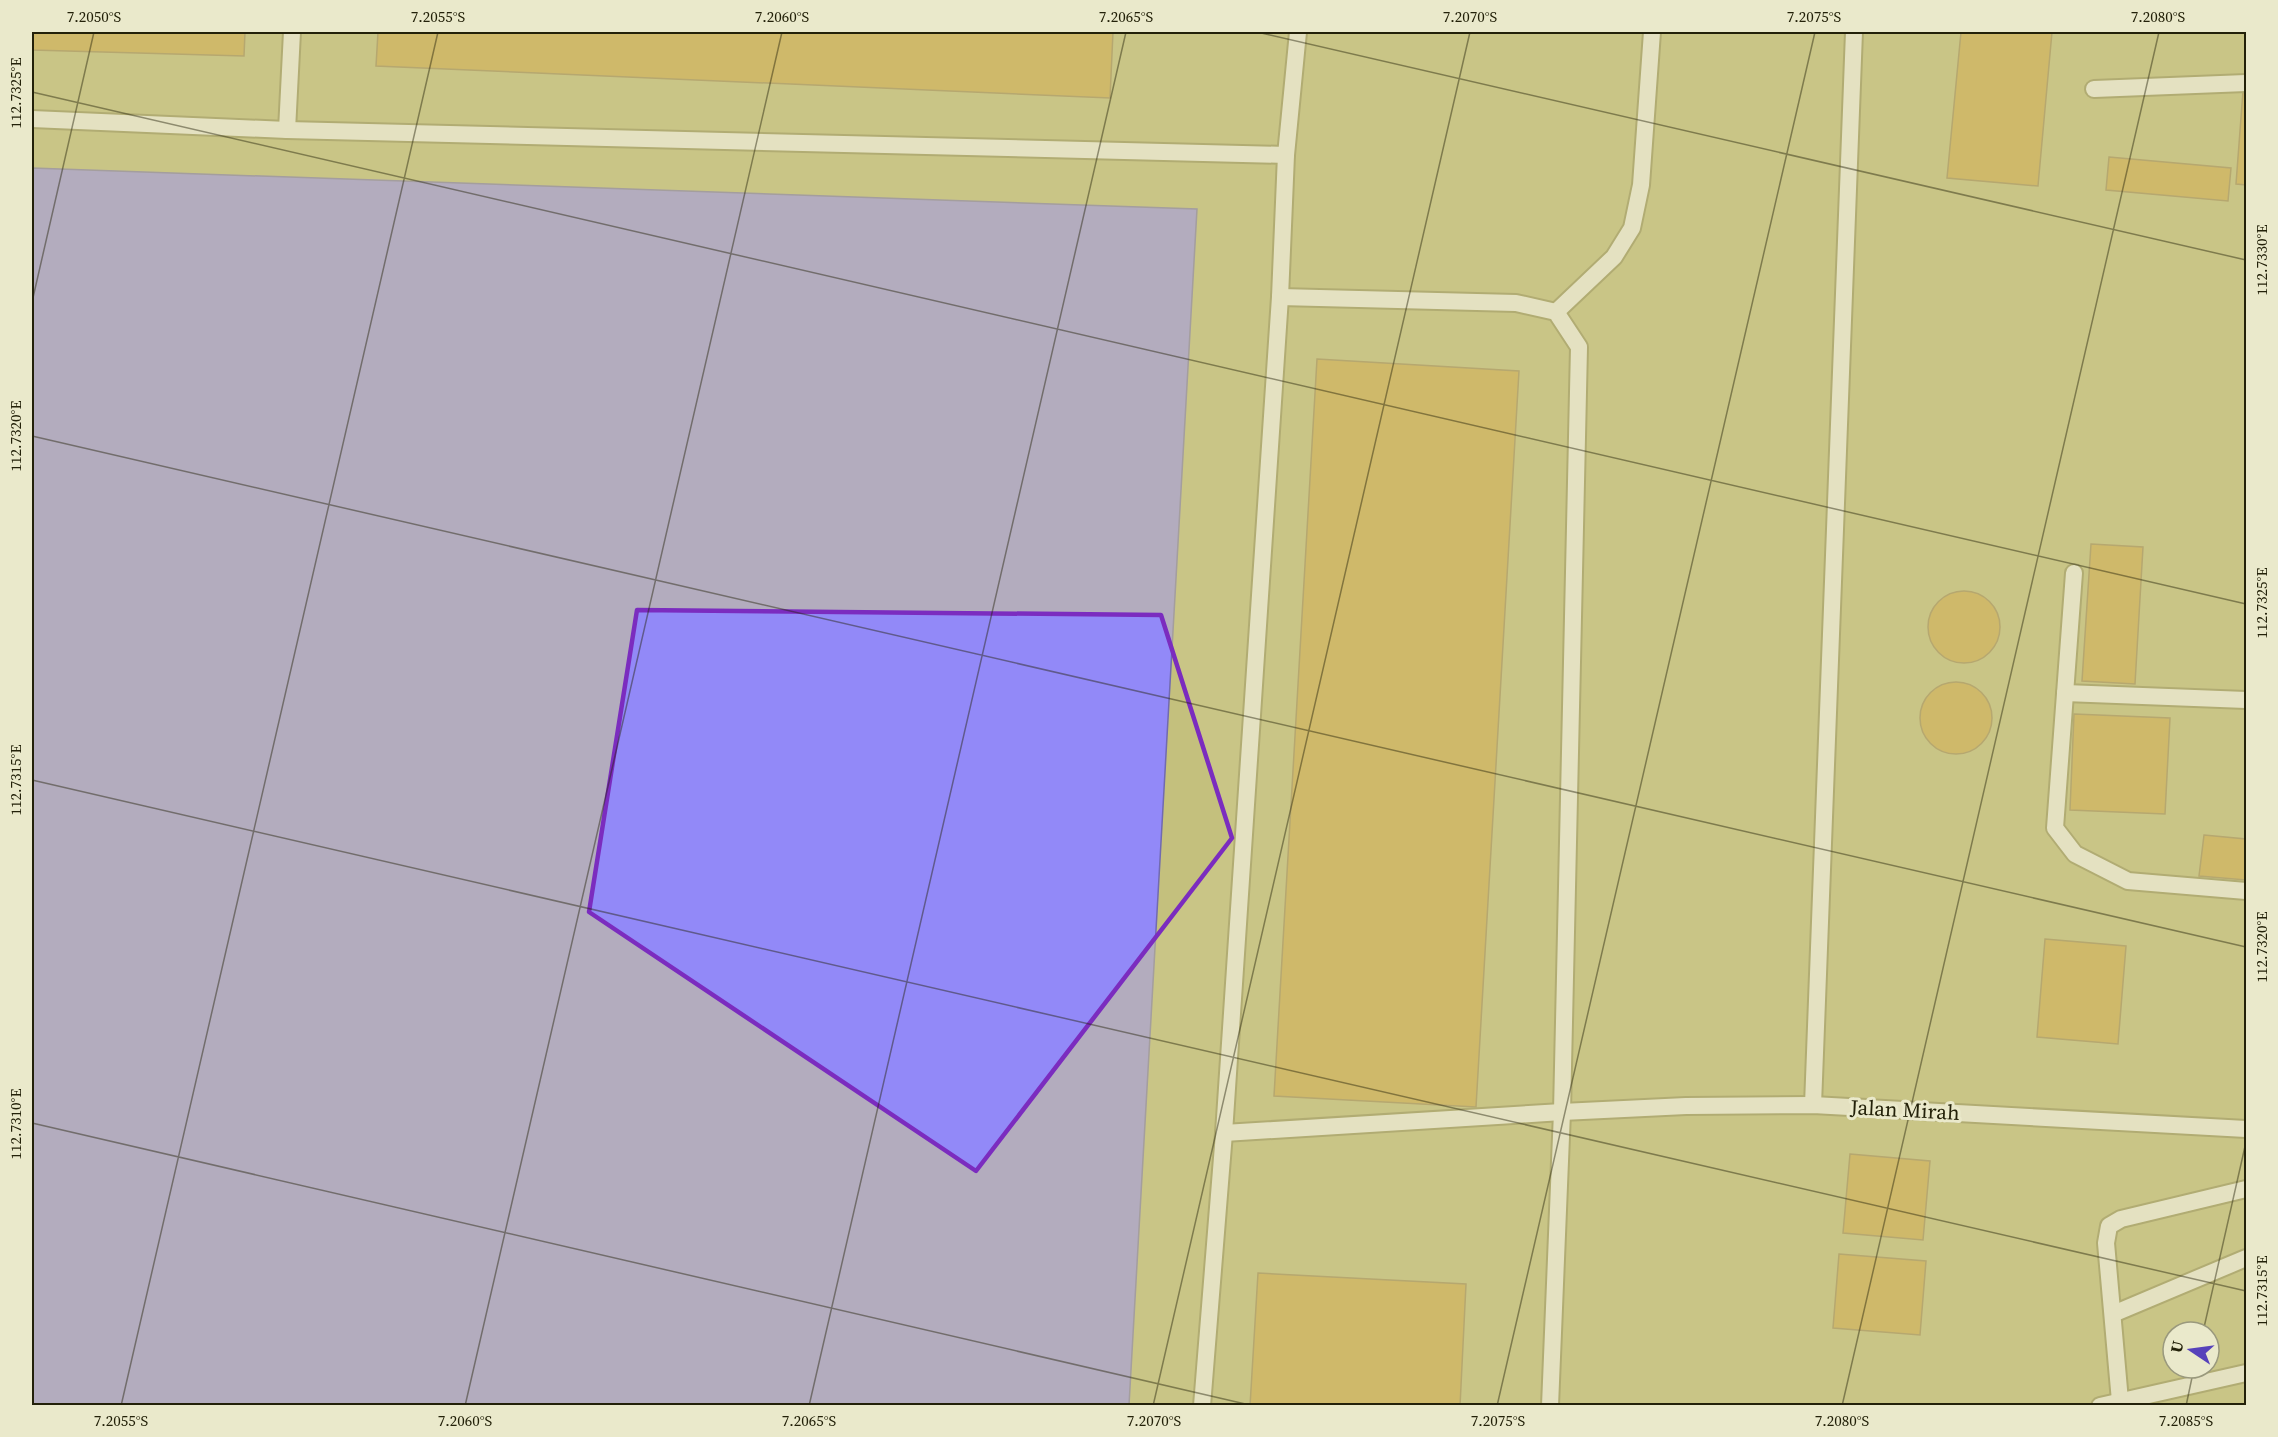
<svg xmlns="http://www.w3.org/2000/svg" width="2278" height="1437" viewBox="0 0 2278 1437" font-family="'Source Serif 4',serif">
  <rect width="100%" height="100%" fill="#cdc98e"/>
  <path fill="#c4c07d" fill-rule="evenodd" d="M32 32H2246V1405H1129L1197 209 32 168ZM2173 1332H2209V1368H2173Z"/>
  <polygon fill="#9289f8" stroke="#716ab0" stroke-width="1.5" points="32,168 1197,209 1129,1405 32,1405"/>
  <g fill="#d1a63f" stroke="#99804b" stroke-width="1.5">
    <polygon points="32,32 245,32 244,56 32,50"/>
    <polygon points="378,32 1113,32 1110,98 376,66"/>
    <polygon points="1961,32 2052,32 2038,186 1947,178"/>
    <polygon points="2243,91 2246,92 2246,185 2236,184"/>
    <polygon points="2109,157 2231,168 2228,201 2106,190"/>
    <polygon points="1317,359 1519,371 1476,1107 1274,1096"/>
    <polygon points="2091,544 2143,547 2135,684 2082,681"/>
    <circle cx="1964" cy="627" r="36"/>
    <circle cx="1956" cy="718" r="36"/>
    <polygon points="2074,714 2170,718 2165,814 2070,810"/>
    <polygon points="2204,835 2246,839 2246,880 2199,876"/>
    <polygon points="2045,939 2126,946 2118,1044 2037,1037"/>
    <polygon points="1850,1154 1930,1161 1923,1240 1843,1233"/>
    <polygon points="1839,1254 1926,1261 1920,1335 1833,1328"/>
    <polygon points="1258,1273 1466,1284 1460,1406 1250,1406"/>
  </g>
  <g fill="none" stroke-linecap="round" stroke-linejoin="round">
    <defs>
      <g id="service">
        <polyline points="2094,89 2246,83"/>
        <polyline points="32,119 287,130 1286,155 1280,297 1224,1133 1202,1406"/>
        <polyline points="287,130 292,32"/>
        <polyline points="1286,155 1298,32"/>
        <polyline points="1280,297 1516,303 1556,312 1579,347 1562,1112 1550,1406"/>
        <polyline points="1556,312 1614,257 1632,228 1641,185 1652,32"/>
        <polyline points="2074,573 2055,828 2075,854 2128,881 2246,891"/>
        <polyline points="2065,693 2246,700"/>
        <polyline points="1813,1105 1854,32"/>
        <polyline points="1224,1133 1562,1112 1686,1106 1813,1105 2246,1129"/>
        <polyline points="2113,1314 2246,1258"/>
        <polyline points="2120,1401 2106,1243 2109,1226 2121,1219 2246,1189"/>
        <polyline points="2100,1406 2246,1373"/>
      </g>
    </defs>
    <use href="#service" stroke="#8f8b52" stroke-width="20"/>
    <use href="#service" stroke="#fff" stroke-width="16"/>
  </g>
  <path d="M0 0H2278V1437H0ZM637 610 1161 615 1232 838 976 1171 589 912Z" fill="#cdc98e" fill-opacity=".55" fill-rule="evenodd"/>
  <path fill="none" stroke="#7b2cbf" stroke-width="4.5" stroke-linejoin="round" d="M637 610 1161 615 1232 838 976 1171 589 912Z"/>
  <path fill="none" stroke="#232109" stroke-width="1.5" stroke-opacity="0.45" d="M1257 32 2246 260M32 92 2246 604M32 302 94 32M32 436 2246 947M32 780 2246 1291M32 1123 1254 1406M2203 1332 2246 1142M121 1406 438 32M465 1406 782 32M809 1406 1126 32M1153 1406 1470 32M1497 1406 1815 32M1842 1406 2159 32M2186 1406 2194 1368"/>
  <g text-anchor="middle" stroke-width="6" stroke-linejoin="round" paint-order="stroke">
    <g font-size="21" fill="#232109" stroke="#eae9cb">
      <text transform="translate(1905 1110) rotate(3)" y="7">Jalan Mirah</text>
    </g>
  </g>
  <rect width="2278" height="1437" fill="none" stroke="#eae9cb" stroke-width="66"/>
  <g transform="translate(2191 1350) rotate(283)"><circle r="28" fill="#eae9cb" stroke="#9a997d" stroke-width="1.5"/>
  <path d="M0-4.5L10 22L0 15L-10 22Z" fill="#5742ba"/>
  <text y="-9" font-size="16" font-weight="bold" text-anchor="middle" fill="#232109">U</text>
  </g>
  <rect x="33" y="33" width="2212" height="1371" fill="none" stroke="#232109" stroke-width="2"/>
  <g font-size="15" text-anchor="middle" fill="#232109">
    <text x="94" y="22">7.2050°S</text>
    <text x="438" y="22">7.2055°S</text>
    <text x="782" y="22">7.2060°S</text>
    <text x="1126" y="22">7.2065°S</text>
    <text x="1470" y="22">7.2070°S</text>
    <text x="1814" y="22">7.2075°S</text>
    <text x="2158" y="22">7.2080°S</text>
    <text transform="translate(16 93) rotate(-90)" y="5">112.7325°E</text>
    <text transform="translate(2262 260) rotate(-90)" y="5">112.7330°E</text>
    <text transform="translate(16 436) rotate(-90)" y="5">112.7320°E</text>
    <text transform="translate(2262 603) rotate(-90)" y="5">112.7325°E</text>
    <text transform="translate(16 780) rotate(-90)" y="5">112.7315°E</text>
    <text transform="translate(2262 947) rotate(-90)" y="5">112.7320°E</text>
    <text transform="translate(16 1124) rotate(-90)" y="5">112.7310°E</text>
    <text transform="translate(2262 1291) rotate(-90)" y="5">112.7315°E</text>
    <text x="121" y="1426">7.2055°S</text>
    <text x="465" y="1426">7.2060°S</text>
    <text x="809" y="1426">7.2065°S</text>
    <text x="1154" y="1426">7.2070°S</text>
    <text x="1498" y="1426">7.2075°S</text>
    <text x="1842" y="1426">7.2080°S</text>
    <text x="2186" y="1426">7.2085°S</text>
  </g>
</svg>
